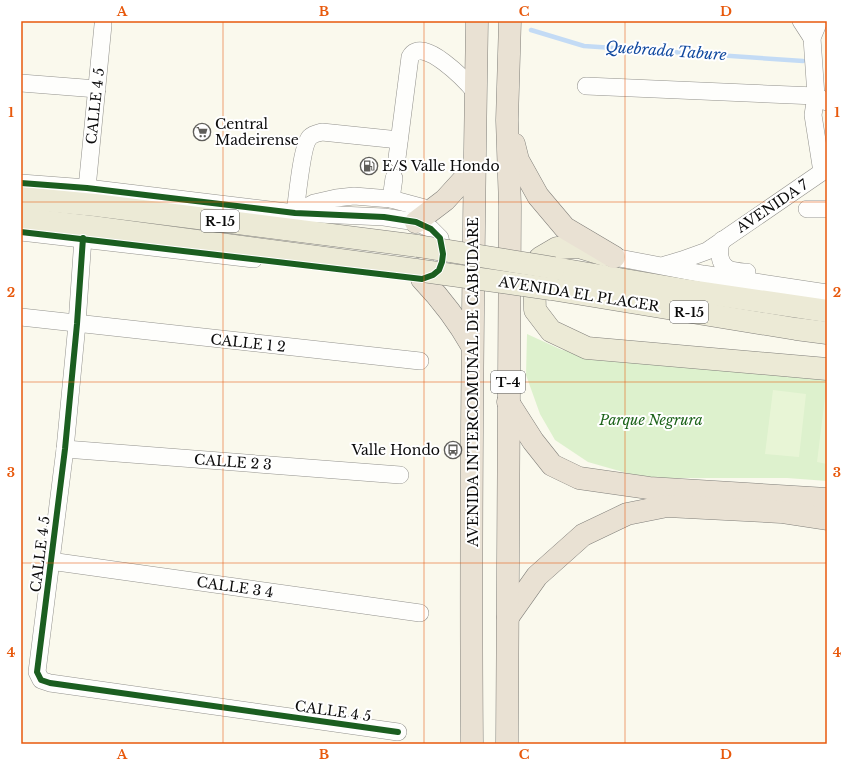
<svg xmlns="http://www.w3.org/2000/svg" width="848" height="765" viewBox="0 0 848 765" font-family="'Libre Baskerville',serif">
  <rect width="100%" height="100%" fill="#faf9ed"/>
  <polygon fill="#ddf1cd" points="527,334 562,350 612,357 827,378 827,481 787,478 644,478 588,462 555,440 540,414 526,375"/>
  <g fill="#e8f5d6">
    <polygon points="826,389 827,389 827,464 817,462"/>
    <polygon points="773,390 806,394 799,457 765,454"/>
  </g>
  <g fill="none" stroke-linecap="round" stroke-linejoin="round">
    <polyline stroke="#c3dbf5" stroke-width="4.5" points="531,30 584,46 803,61"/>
    <defs>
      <g id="minor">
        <polyline points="801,21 812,38"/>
        <polyline points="819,21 812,38 816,96 813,115 822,172"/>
        <polyline points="21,83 97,89"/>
        <polyline points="586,86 816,96 827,102"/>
        <path d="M397 158 410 57C422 34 467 82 476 93"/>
        <polyline points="21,183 87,188 295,213 384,217 416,222 431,229 440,238 443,254 442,262 439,270 433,275 427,277"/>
        <polyline points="87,188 103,25"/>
        <polyline points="391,199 394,178"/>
        <polyline points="807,209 827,209"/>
        <polyline points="297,212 314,203 336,198 354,196 391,199 432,210"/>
        <path d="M295 213C297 199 302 144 310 137 313 134 318 133 322 132L399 140"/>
        <polyline points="21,232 254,259"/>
        <polyline points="83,238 77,324 65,449 37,672 41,680 50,683 398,732"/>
        <path d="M722 240C718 250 718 266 731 270 736 271 742 272 747 272"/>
        <polyline points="614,257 703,274 827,293"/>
        <polyline points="665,265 682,260 707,251 822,172 827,170"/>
        <polyline points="21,317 420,361"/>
        <polyline points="65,449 400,475"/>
        <polyline points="50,561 420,613"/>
      </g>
      <g id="major">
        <polyline points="21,198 95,205 418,246"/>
        <polyline points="21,219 92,227 416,270"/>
        <polyline points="605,255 579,247 557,248 540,258 534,278 535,310 551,331 587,348 827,369"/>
        <polyline points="554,268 684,290 827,311"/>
        <polyline points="551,289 796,329 827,333"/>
      </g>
      <g id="highway">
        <polyline points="514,144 518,160 538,196 565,228 614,257"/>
        <polyline points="416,222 445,200 475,167"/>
        <path d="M422 279C442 300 458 321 472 346"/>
        <polyline points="508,402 533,441 552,465 579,478 649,488 827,499"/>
        <polyline points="508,617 537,576 583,535 627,514 667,506 781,512 827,519"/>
        <path d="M472 744C470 503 473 262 477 21"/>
        <polyline points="507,744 510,206 507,120 510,21"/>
      </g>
    </defs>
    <use href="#minor" stroke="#93928d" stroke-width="18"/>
    <use href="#major" stroke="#807f7a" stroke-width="23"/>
    <use href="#highway" stroke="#807f7a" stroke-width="23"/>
    <use href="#minor" stroke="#fefefc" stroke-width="17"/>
    <use href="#major" stroke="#ecead6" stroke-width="22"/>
    <use href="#highway" stroke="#e9e1d3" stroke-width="22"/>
    <defs>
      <g id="major-bridge">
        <polyline points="418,246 554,268"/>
        <polyline points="416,270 551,289"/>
      </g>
    </defs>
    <use href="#major-bridge" stroke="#807f7a" stroke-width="23" stroke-linecap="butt"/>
    <use href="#major-bridge" stroke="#ecead6" stroke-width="22"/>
    <defs>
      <g id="cycleway">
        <polyline points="21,183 87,188 295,213 384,217 416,222 431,229 440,238 443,254 442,262 439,270 433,275 422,279 21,232"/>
        <polyline points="83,238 77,324 65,449 37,672 41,680 50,683 398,732"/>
      </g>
    </defs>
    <use href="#cycleway" stroke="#fff" stroke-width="8"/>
    <use href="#cycleway" stroke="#1b5e20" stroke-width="6"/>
  </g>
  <path fill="none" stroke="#e8590c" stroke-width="1" stroke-opacity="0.55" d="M223 21V744M424 21V744M625 21V744M21 202H827M21 382H827M21 563H827"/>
  <defs>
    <symbol id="supermarket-ring" viewBox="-11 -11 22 22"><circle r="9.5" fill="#fff" stroke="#5f5e5a" stroke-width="1.5"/><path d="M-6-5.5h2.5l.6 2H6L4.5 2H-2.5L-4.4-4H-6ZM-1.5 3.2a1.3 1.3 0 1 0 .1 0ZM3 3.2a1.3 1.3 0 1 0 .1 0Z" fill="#5f5e5a"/></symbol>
    <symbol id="fuel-ring" viewBox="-11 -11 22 22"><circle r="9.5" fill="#fff" stroke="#5f5e5a" stroke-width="1.5"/><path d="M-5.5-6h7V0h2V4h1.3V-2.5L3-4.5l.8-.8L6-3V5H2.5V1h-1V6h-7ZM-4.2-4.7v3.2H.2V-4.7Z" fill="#5f5e5a"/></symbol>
    <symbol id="bus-ring" viewBox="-11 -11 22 22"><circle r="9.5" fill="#fff" stroke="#5f5e5a" stroke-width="1.5"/><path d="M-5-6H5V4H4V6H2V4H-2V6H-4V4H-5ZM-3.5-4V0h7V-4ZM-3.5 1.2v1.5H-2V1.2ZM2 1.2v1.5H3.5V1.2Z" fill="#5f5e5a"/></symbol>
  </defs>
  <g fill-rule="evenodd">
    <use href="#supermarket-ring" x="192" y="122" width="20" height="20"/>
    <use href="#fuel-ring" x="359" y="156" width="20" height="20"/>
    <use href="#bus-ring" x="443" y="440" width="20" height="20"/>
  </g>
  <g text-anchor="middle" stroke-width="4" stroke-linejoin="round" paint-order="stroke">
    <g fill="#fff" stroke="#545454" stroke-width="1">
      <rect x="201" y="210" width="38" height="22" rx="3"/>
      <rect x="670" y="301" width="38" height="22" rx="3"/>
      <rect x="491" y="371" width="34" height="22" rx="3"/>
    </g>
    <g font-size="13" font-weight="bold" fill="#0b0b0b">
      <text x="220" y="226">R-15</text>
      <text x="689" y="317">R-15</text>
      <text x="508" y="387">T-4</text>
    </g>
    <g font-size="14" fill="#0b0b0b" stroke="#fff">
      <text transform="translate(95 106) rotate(-84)" y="5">CALLE 4 5</text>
      <text transform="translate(772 206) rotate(-34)" y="5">AVENIDA 7</text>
      <text transform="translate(579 294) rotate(9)" y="5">AVENIDA EL PLACER</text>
      <text transform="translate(248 343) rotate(6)" y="5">CALLE 1 2</text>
      <text transform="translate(473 382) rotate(-90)" y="5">AVENIDA INTERCOMUNAL DE CABUDARE</text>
      <text transform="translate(233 462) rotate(4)" y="5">CALLE 2 3</text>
      <text transform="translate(40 554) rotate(-83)" y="5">CALLE 4 5</text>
      <text transform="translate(235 587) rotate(8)" y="5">CALLE 3 4</text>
      <text transform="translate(333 711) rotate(8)" y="5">CALLE 4 5</text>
    </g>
    <g font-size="14" fill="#0b0b0b" stroke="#fff" text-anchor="start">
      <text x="215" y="129">Central<tspan x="215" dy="16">Madeirense</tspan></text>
      <text x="382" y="171">E/S Valle Hondo</text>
      <text x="440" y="455" text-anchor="end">Valle Hondo</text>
    </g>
    <g font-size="14" font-style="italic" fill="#1d631a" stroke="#fff">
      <text x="651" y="425">Parque Negrura</text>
    </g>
    <g font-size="15" font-style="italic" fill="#11499f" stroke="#fff">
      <text transform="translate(666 51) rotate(4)" y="5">Quebrada Tabure</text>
    </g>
  </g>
  <rect width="848" height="765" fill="none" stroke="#ffffff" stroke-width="44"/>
  <rect x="22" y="22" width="804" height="721" fill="none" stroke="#e8590c" stroke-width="1.5"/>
  <g font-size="13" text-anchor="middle" font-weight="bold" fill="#e8590c">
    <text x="122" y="16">A</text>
    <text x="324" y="16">B</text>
    <text x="524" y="16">C</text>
    <text x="726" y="16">D</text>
    <text x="11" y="117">1</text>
    <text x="837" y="117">1</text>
    <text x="11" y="297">2</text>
    <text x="837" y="297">2</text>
    <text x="11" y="477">3</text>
    <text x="837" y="477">3</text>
    <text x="11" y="657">4</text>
    <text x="837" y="657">4</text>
    <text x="122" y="759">A</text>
    <text x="324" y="759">B</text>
    <text x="524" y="759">C</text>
    <text x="726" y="759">D</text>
  </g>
</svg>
